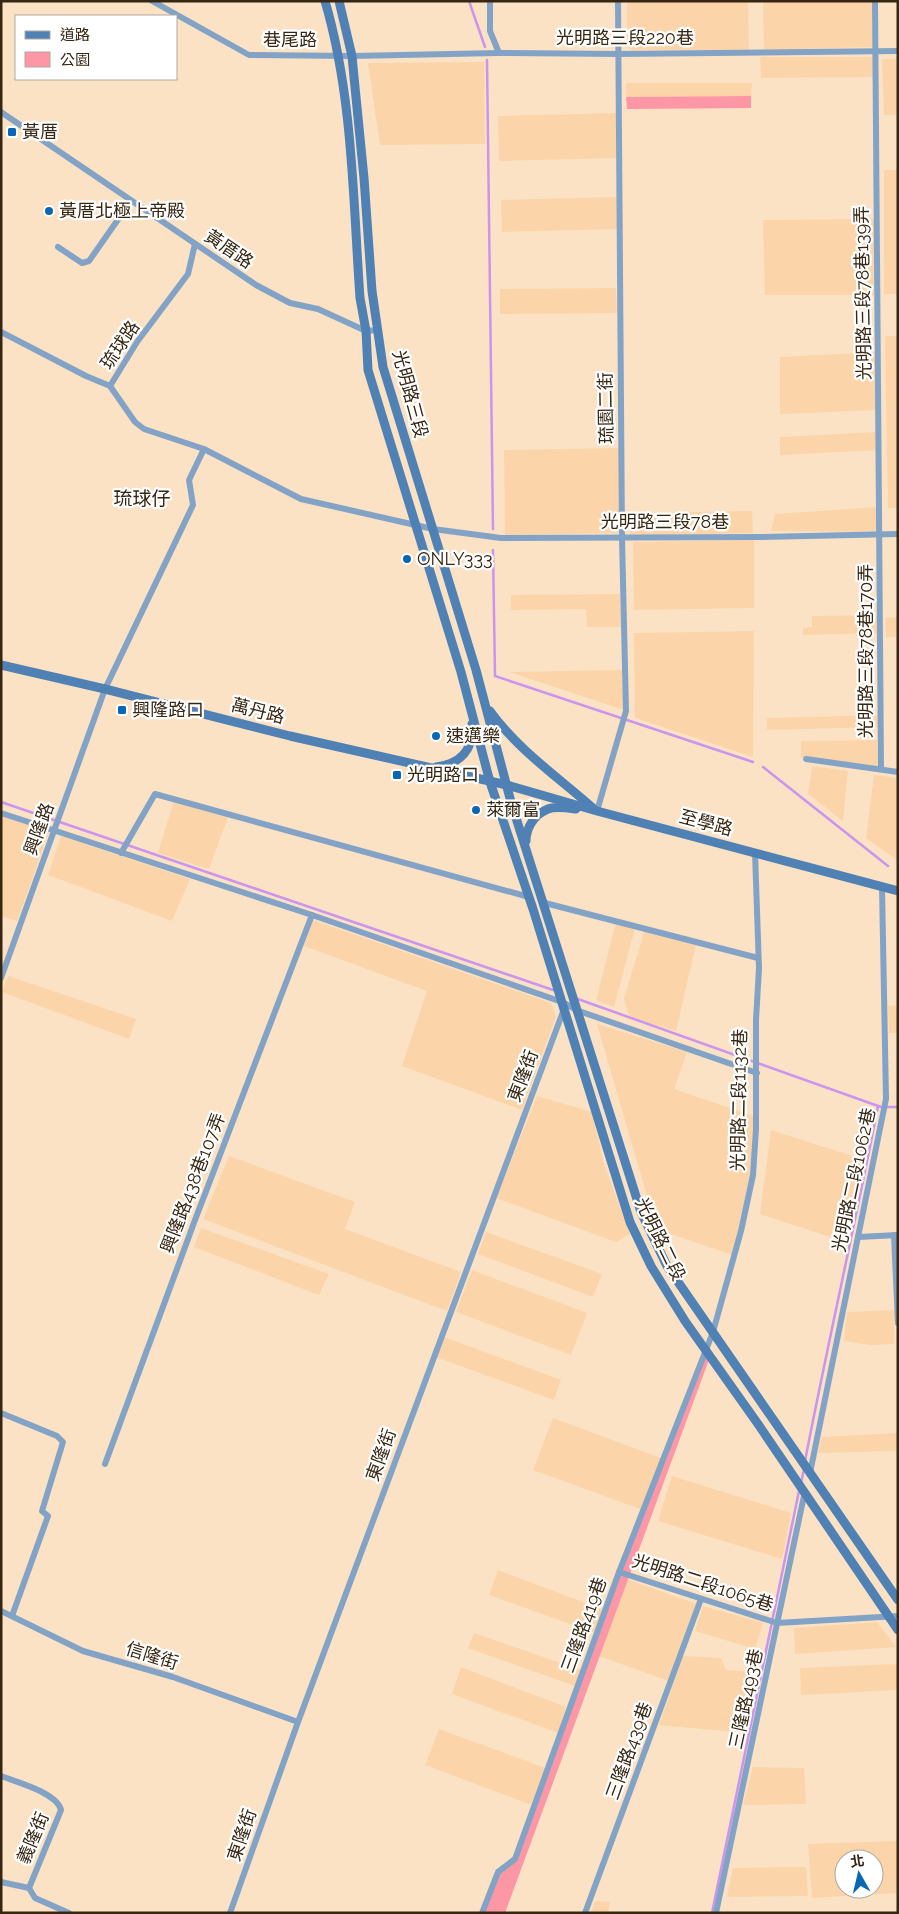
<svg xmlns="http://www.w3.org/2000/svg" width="899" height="1914" viewBox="0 0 899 1914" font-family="Raleway,'Noto Sans TC',sans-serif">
  <rect width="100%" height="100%" fill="#fbe2c4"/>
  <g fill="#fbd5a9" fill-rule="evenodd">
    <polygon points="627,1 748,1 749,50 632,50 627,47"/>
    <polygon points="763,1 873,1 874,47 764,50"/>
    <polygon points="760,57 874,57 874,77 761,78"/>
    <polygon points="882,59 898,59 898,115 884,115"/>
    <polygon points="484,62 485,144 380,145 368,63"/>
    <polygon points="626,83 752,83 751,96 626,97"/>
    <polygon points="618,113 619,158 499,161 498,116"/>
    <rect x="884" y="170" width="14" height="124"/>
    <polygon points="617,197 618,229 502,232 501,200"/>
    <polygon points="877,219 877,295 765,295 763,220"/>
    <polygon points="616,288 617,313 500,314 500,289"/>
    <polygon points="885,336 898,336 898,508 888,508"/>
    <polygon points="877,352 878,410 780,414 780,357"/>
    <polygon points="878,432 878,450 780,455 780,437"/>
    <polygon points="621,448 622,533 505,535 504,450"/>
    <polygon points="878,507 877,532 771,531 775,514"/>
    <polygon points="752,511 753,533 630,536 629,513"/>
    <polygon points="754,540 754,608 634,610 633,542"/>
    <polygon points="620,594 621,627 587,627 586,609 511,610 511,595"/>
    <polygon points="880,615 880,633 803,635 803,628 812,627 812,616"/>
    <polygon points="898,617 898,637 886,637 885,618"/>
    <polygon points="754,631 753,757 635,718 634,633"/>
    <polygon points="624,670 624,710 509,672"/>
    <polygon points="880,715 880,727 767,730 767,718"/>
    <polygon points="877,740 878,768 801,757 801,741"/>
    <polygon points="812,766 848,771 843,821 808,794"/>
    <polygon points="874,775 898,778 898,861 866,838"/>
    <polygon points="174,800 228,817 209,869 158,853"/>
    <polygon points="1,815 49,832 17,921 1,916"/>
    <polygon points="61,836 190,879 172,921 48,875"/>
    <polygon points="313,920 551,1003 556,1017 522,1110 402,1066 427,991 304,946"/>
    <polygon points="616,922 635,928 614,1007 596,1000"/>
    <polygon points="645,929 696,945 676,1031 629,1017 624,998"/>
    <polygon points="8,976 136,1019 129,1039 2,992"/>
    <polygon points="898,1005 898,1033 889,1033 888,1006"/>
    <polygon points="597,1024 687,1052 674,1089 754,1116 750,1175 733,1255 662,1231 649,1203"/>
    <polygon points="537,1096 592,1112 604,1164 630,1234 616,1242 496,1198"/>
    <polygon points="771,1130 865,1160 846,1242 760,1214"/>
    <polygon points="229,1156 355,1202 345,1229 461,1272 447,1311 203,1219"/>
    <polygon points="201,1228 329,1274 319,1295 194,1247"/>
    <polygon points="486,1232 602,1274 593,1297 478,1254"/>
    <polygon points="472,1270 587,1313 571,1355 456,1312"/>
    <polygon points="895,1310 894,1344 870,1345 844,1341 847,1312"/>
    <polygon points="444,1337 561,1380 554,1400 436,1357"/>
    <polygon points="553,1418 661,1458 643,1510 533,1470"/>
    <polygon points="897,1433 898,1451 818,1453 822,1437"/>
    <polygon points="672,1476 791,1513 782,1559 658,1521"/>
    <polygon points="498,1570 604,1610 595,1633 489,1595"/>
    <polygon points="626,1579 697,1604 669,1681 599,1656"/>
    <polygon points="703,1606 763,1623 755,1649 695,1631"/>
    <polygon points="877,1622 896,1647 795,1654 794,1628"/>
    <polygon points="474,1633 581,1670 575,1686 468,1648"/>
    <polygon points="683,1656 721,1658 726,1670 758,1672 744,1733 659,1725"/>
    <polygon points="898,1664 898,1690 801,1695 800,1668"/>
    <polygon points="461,1667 566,1707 558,1733 452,1694"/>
    <polygon points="439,1729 545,1768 531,1805 425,1765"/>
    <polygon points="753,1767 804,1768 806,1804 743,1805"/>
    <path d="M898 1841V1893L812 1898 808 1844ZM844 1859H874V1889H844Z"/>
    <polygon points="806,1867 808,1896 727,1897 733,1868"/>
    <polygon points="595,1901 610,1902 608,1912 613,1913 591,1913"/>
  </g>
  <g fill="#fd96a5">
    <polygon points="751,96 751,108 627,109 626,97"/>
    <polygon points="706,1350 710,1357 505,1913 482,1913 498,1872 516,1859 619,1572"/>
  </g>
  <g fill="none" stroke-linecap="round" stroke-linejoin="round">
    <g stroke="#ca94ef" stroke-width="2.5">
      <polyline points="469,1 485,47"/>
      <polyline points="487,60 493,529"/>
      <polyline points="493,550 495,676 753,762"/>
      <polyline points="763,767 888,866"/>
      <polyline points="1,802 556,991"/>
      <polyline points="575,998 881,1107 898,1107"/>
      <path d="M805 1461C828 1342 855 1225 878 1106"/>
      <polyline points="801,1483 804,1469"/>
      <polyline points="712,1913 799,1491"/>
    </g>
    <g stroke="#83a3c6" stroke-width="6">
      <polyline points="152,1 249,55 352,56 499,53 618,54 898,51"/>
      <polyline points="490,1 490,31 499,53"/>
      <polyline points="875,1 881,769"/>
      <polyline points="1,112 256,285 290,303 318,309 366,331 378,330"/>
      <polyline points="58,247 82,263 89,261 131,201"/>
      <polyline points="1,332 86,376 110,386"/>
      <polyline points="110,386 135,422 144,429 204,449 301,499 433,529 501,538 760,537 898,534"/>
      <polyline points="110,386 137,342 188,274 195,244"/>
      <polyline points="806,759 898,772"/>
      <polyline points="597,811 626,711 622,538 618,1"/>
      <polyline points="1,813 312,915 562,1002 579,1011 757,1073"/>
      <polyline points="121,853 155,794 529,897"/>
      <polyline points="545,903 758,958"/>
      <polyline points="1,978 105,689 193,505 189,480 204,449"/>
      <polyline points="894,1235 898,1323"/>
      <polyline points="858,1237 898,1235"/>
      <polyline points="1,1413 57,1436 63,1442 42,1511 48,1516 12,1616"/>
      <polyline points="105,1464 195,1220 312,915"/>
      <polyline points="810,1473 886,1099 882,887"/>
      <polyline points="619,1572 777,1623 898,1616"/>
      <polyline points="1,1611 83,1651 173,1677 298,1722"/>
      <path d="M1 1776C17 1782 57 1793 61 1810L29 1888"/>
      <polyline points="1,1882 29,1888 35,1898 69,1913"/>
      <polyline points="230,1913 298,1722 564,1009"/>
      <polyline points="482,1913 498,1872 515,1859 619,1572 713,1332 741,1231 753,1175 756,1129 756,1020 759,968 755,853"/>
      <polyline points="585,1913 701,1599"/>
      <polyline points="716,1913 805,1491"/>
    </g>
    <g stroke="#5081b4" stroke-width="9">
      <path d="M325 1C353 96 353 200 360 298L366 331 368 370 461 672 490 782 533 909 630 1222 651 1266 685 1321 758 1424 898 1630"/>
      <polyline points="339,1 352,56 354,77 364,178 372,291 383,367 476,670 511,802 641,1212 667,1266 898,1600"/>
      <polyline points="1,665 105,689 290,736 507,785 597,811 898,891"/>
      <path d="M490 711C518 750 558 777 594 809"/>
      <path d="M436 767C460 764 474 750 472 724"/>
      <path d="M526 841C526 827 535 814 548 809 556 806 568 808 576 809"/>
    </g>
  </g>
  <g fill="#0867b4" stroke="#fff" stroke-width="2">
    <rect x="7" y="127" width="10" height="10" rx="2.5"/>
    <circle cx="49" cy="211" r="5"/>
    <circle cx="407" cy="559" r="5"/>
    <rect x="117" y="705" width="10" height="10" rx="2.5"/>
    <circle cx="436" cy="736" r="5"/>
    <rect x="392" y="770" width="10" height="10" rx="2.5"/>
    <circle cx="476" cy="810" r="5"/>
  </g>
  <g text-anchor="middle" stroke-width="4.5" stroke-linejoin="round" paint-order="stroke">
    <g font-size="18" fill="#362612" stroke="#fff">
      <text x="625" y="44">光明路三段220巷</text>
      <text x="290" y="46">巷尾路</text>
      <text transform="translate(229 249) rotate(34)" y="6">黃厝路</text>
      <text transform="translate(863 293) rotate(-91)" y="6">光明路三段78巷139弄</text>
      <text transform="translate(120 345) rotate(-56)" y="6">琉球路</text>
      <text transform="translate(410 394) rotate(75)" y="6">光明路三段</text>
      <text transform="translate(606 408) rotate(-91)" y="6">琉園二街</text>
      <text x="665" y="528">光明路三段78巷</text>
      <text transform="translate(866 651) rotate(-90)" y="6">光明路三段78巷170弄</text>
      <text transform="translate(258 711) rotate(14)" y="6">萬丹路</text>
      <text transform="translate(706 823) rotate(15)" y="6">至學路</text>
      <text transform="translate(39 829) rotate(-70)" y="6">興隆路</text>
      <text transform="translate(523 1076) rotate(-69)" y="6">東隆街</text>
      <text transform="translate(739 1100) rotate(-89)" y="6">光明路二段1132巷</text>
      <text transform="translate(854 1180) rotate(-78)" y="6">光明路二段1062巷</text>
      <text transform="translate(193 1183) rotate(-69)" y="6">興隆路438巷107弄</text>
      <text transform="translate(660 1239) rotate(64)" y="6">光明路二段</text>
      <text transform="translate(381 1455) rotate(-70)" y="6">東隆街</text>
      <text transform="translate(703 1583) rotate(18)" y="6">光明路二段1065巷</text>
      <text transform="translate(584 1625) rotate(-70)" y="6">三隆路419巷</text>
      <text transform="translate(152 1656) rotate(17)" y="6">信隆街</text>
      <text transform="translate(746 1699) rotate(-78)" y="6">三隆路493巷</text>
      <text transform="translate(629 1751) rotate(-70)" y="6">三隆路439巷</text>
      <text transform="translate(242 1835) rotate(-71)" y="6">東隆街</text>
      <text transform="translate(33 1838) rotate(-67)" y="6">義隆街</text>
    </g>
    <g font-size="18" fill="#362612" stroke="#fff" text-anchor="start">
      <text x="22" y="138">黃厝</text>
      <text x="59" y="217">黃厝北極上帝殿</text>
      <text x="417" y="565">ONLY333</text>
      <text x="132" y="716">興隆路口</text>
      <text x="446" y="742">速邁樂</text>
      <text x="407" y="781">光明路口</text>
      <text x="486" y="816">萊爾富</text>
    </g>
    <g font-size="19" fill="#362612" stroke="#fff">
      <text x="142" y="505">琉球仔</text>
    </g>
  </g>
  <rect width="899" height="1914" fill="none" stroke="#362612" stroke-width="5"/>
  <rect x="15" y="15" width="162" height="65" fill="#ffffff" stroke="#afa8a0"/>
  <rect x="25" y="31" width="25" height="8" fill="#5081b4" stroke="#afa8a0"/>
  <text x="60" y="40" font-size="15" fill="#362612">道路</text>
  <rect x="25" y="52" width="25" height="15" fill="#fd96a5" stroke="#afa8a0"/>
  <text x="60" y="65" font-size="15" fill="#362612">公園</text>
  <g transform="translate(859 1874) rotate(352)"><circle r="24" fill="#ffffff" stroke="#afa8a0"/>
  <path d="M0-4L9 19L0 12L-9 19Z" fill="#0867b4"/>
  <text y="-8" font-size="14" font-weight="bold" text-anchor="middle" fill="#362612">北</text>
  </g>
</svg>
